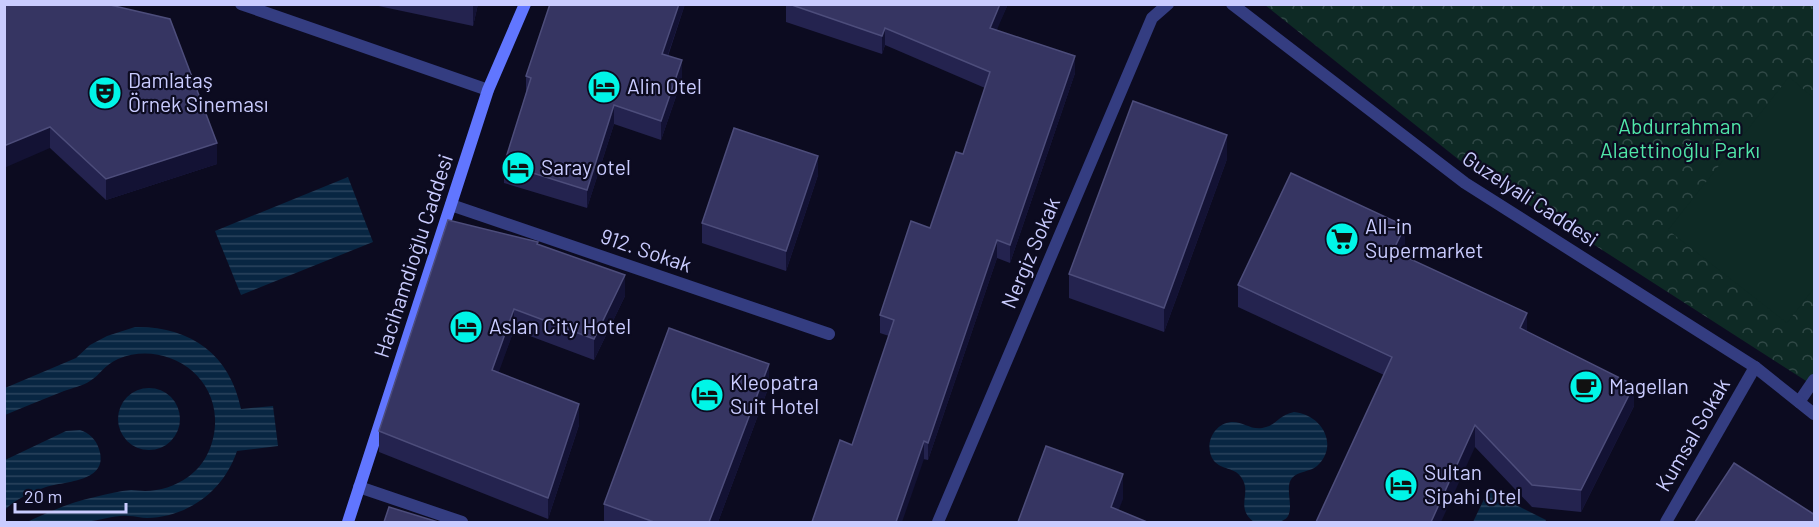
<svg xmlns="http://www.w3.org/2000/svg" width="1819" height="527" viewBox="0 0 1819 527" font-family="Barlow,sans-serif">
  <defs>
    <pattern id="park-crowns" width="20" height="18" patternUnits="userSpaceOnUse" patternTransform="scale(1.5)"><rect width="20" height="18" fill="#0e2a25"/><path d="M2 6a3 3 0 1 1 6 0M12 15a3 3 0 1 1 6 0" fill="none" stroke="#304846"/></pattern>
    <pattern id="water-rules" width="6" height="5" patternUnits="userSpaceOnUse" patternTransform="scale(1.5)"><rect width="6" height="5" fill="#082642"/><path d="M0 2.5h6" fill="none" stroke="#2b445e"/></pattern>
  </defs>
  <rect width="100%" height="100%" fill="#0c0b20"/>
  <polygon fill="url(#park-crowns)" points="1265,5 1814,5 1814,386 1596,246 1473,171"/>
  <polygon fill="#0e2a25" points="1789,77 1814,98 1814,288 1787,323 1668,230"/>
  <g fill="url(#water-rules)">
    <polygon points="348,177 373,242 241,295 215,231"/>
    <path d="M135 327C190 326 230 354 241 409L273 406 278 446 237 451C224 490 189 517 147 518 141 518 135 516 128 516 115 515 101 520 87 522 68 525 47 523 27 522 49 512 71 502 95 497 107 494 120 491 131 490 136 490 140 491 145 491 160 491 175 486 188 477 207 464 216 440 215 418 213 370 161 341 118 359 104 365 100 375 90 381 83 386 72 388 64 391 44 399 24 407 5 415V388L76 358 90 345 107 336Z"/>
    <circle cx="149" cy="419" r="31"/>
    <path d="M1294 412C1321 414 1340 445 1317 466 1310 472 1298 471 1292 478 1282 490 1301 518 1278 522 1270 524 1262 523 1254 522 1234 507 1253 493 1241 477 1234 467 1222 470 1214 461 1203 446 1213 424 1231 422 1244 421 1252 432 1266 427 1277 424 1279 415 1294 412Z"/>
    <path d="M80 430C89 433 96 439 99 449 110 482 65 481 46 487 32 492 15 499 5 510V460L66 431Z"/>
    <polygon points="1488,491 1546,520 1545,522 1473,522"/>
  </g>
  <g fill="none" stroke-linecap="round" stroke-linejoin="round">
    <polyline stroke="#343d81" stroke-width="12" points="1799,402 1814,380"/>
    <g stroke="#343d81" stroke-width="12">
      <polyline points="241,4 488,90"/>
      <polyline points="1232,4 1465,183 1755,367 1814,414"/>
      <polyline points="451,205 829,334"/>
      <polyline points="359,487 462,522"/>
      <polyline points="938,522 1152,18 1168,4"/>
      <polyline points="1666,522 1755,367"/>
    </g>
    <polyline stroke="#6176ff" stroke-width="12" points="348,522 488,90 525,4"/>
  </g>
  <g fill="#24234f">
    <polygon points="4,4 217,164 106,200 50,148"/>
    <polygon points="369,4 478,4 473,26"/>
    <polygon points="685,4 668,56 682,79 661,140 614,124 587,208 504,183 504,164 526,93 526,76"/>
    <polygon points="786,4 1008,4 996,30 1075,73 1010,263 997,258 928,460 852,445 889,336 880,333 880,315 930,228 963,154 985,88 885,45 882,54 786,22"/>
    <polygon points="1227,159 1164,332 1069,298 1069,274"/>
    <polygon points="818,175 786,271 702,243 702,223"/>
    <polygon points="538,245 625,296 594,360 514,330 498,372 579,425 548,519 379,452 379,431"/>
    <polygon points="1405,248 1402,255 1527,331 1634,406 1581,512 1532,507 1475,447 1384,375 1238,307 1238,285"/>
    <polygon points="769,386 718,522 604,522 604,504"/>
  </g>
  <g fill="#131234">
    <polygon points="473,4 478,4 473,26"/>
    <polygon points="679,4 685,4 662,72 662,54"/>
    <polygon points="1000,4 1008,4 990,46 990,28"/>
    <polygon points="885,28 885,45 882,54 882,36"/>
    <polygon points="1075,56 1075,73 1010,263 1010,245"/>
    <polygon points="682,60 682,79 661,140 661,121"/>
    <polygon points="614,105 614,124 587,208 587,190"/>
    <polygon points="50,127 50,148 4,168 4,146"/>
    <polygon points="1227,135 1227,159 1164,332 1164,308"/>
    <polygon points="217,143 217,164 106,200 106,179"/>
    <polygon points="818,156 818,175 786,271 786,251"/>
    <polygon points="1405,226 1405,248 1393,273 1393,251"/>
    <polygon points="997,240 997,258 928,460 928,443"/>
    <polygon points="625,275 625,296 594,360 594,339"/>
    <polygon points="514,309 514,330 492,391 492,370"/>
    <polygon points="1527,313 1527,334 1520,328"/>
    <polygon points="769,364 769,386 718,522 709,522"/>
    <polygon points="1634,385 1634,406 1581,512 1581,490"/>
    <polygon points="579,404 579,425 548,519 548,498"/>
    <polygon points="1475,425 1475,447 1441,522 1431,522"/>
    <polygon points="924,441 924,459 902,522 896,522"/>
    <polygon points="1123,474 1123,499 1114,522 1111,507"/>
  </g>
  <g fill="#363562" stroke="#4d4d7b" stroke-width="1.5">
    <polygon points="4,4 106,4 170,19 217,143 106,179 50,127 4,146"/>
    <polygon points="550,4 679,4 662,54 682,60 661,121 614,105 587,190 504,164 531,78 526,76"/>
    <polygon points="789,4 1000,4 990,28 1075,56 1010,245 997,240 928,443 924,441 896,522 812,522 840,440 852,445 894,320 880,315 911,221 930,228 956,152 963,154 990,72 885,28 882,36"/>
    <polygon points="1133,101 1227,135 1164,308 1069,274"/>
    <polygon points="734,128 818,156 786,251 702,223"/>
    <polygon points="1291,173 1405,226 1393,251 1527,313 1520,328 1634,385 1581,490 1532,485 1475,425 1431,522 1316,522 1392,357 1238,285"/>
    <polygon points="448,220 538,242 537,244 625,275 594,339 514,309 492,370 579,404 548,498 379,431"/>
    <polygon points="669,328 769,364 709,522 654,522 604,504"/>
    <polygon points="1046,446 1123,474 1111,507 1147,522 1018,522"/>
    <polygon points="1734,463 1815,515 1815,522 1695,522"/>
    <polygon points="389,507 438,522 384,522"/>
  </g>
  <defs>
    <symbol id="hotel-disc" viewBox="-11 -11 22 22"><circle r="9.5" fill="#00f5e7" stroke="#0c0b20"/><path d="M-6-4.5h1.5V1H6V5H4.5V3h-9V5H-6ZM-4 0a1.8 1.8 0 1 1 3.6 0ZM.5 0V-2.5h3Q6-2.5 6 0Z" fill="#111"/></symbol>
    <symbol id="theatre-disc" viewBox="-11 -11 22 22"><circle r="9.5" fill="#00f5e7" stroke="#0c0b20"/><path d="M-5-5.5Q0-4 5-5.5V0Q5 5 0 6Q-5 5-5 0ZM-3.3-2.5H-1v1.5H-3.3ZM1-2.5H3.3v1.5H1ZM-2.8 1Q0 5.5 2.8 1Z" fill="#111"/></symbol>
    <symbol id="supermarket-disc" viewBox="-11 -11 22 22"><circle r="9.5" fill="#00f5e7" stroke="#0c0b20"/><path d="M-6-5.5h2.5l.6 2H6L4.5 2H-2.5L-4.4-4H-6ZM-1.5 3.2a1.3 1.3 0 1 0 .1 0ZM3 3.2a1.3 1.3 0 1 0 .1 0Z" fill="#111"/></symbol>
    <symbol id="cafe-disc" viewBox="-11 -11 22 22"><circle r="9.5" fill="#00f5e7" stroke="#0c0b20"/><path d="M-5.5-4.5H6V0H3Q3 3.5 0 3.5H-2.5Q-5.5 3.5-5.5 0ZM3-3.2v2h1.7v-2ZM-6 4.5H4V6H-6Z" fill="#111"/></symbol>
  </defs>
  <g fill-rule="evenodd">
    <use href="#hotel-disc" x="585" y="68" width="38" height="38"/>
    <use href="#theatre-disc" x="86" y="74" width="38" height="38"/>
    <use href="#hotel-disc" x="499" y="149" width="38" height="38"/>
    <use href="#supermarket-disc" x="1323" y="220" width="38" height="38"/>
    <use href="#hotel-disc" x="447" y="308" width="38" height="38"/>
    <use href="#cafe-disc" x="1567" y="368" width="38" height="38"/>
    <use href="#hotel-disc" x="688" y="376" width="38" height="38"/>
    <use href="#hotel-disc" x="1382" y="466" width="38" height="38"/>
  </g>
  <g text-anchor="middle" stroke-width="4.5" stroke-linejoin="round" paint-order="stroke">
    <g font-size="21" fill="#caccff" stroke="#0c0b20" text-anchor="start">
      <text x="128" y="88">Damlataş<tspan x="128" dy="24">Örnek Sineması</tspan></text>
      <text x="627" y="94">Alin Otel</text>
      <text x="541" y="175">Saray otel</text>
      <text x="1365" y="234">All-in<tspan x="1365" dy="24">Supermarket</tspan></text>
      <text x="489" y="334">Aslan City Hotel</text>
      <text x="730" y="390">Kleopatra<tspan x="730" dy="24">Suit Hotel</tspan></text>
      <text x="1609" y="394">Magellan</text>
      <text x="1424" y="480">Sultan<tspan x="1424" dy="24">Sipahi Otel</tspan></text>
    </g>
    <g font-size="21" fill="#50e5a8" stroke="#0c0b20">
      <text x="1680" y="134">Abdurrahman<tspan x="1680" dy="24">Alaettinoğlu Parkı</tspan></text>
    </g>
    <g font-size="21" fill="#caccff" stroke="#0c0b20">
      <text transform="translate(1530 199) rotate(33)" y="7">Guzelyali Caddesi</text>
      <text transform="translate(646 251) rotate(19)" y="7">912. Sokak</text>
      <text transform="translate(1031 253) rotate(-67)" y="7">Nergiz Sokak</text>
      <text transform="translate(414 256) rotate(-72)" y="7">Hacihamdioğlu Caddesi</text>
      <text transform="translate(1693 435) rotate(-60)" y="7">Kumsal Sokak</text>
    </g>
  </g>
  <rect width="1819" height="527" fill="none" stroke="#caccff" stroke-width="12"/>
  <path d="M15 503v9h111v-9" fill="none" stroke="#caccff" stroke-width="3"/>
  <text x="24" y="503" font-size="18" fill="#caccff" stroke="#0c0b20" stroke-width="4.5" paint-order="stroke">20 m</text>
</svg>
